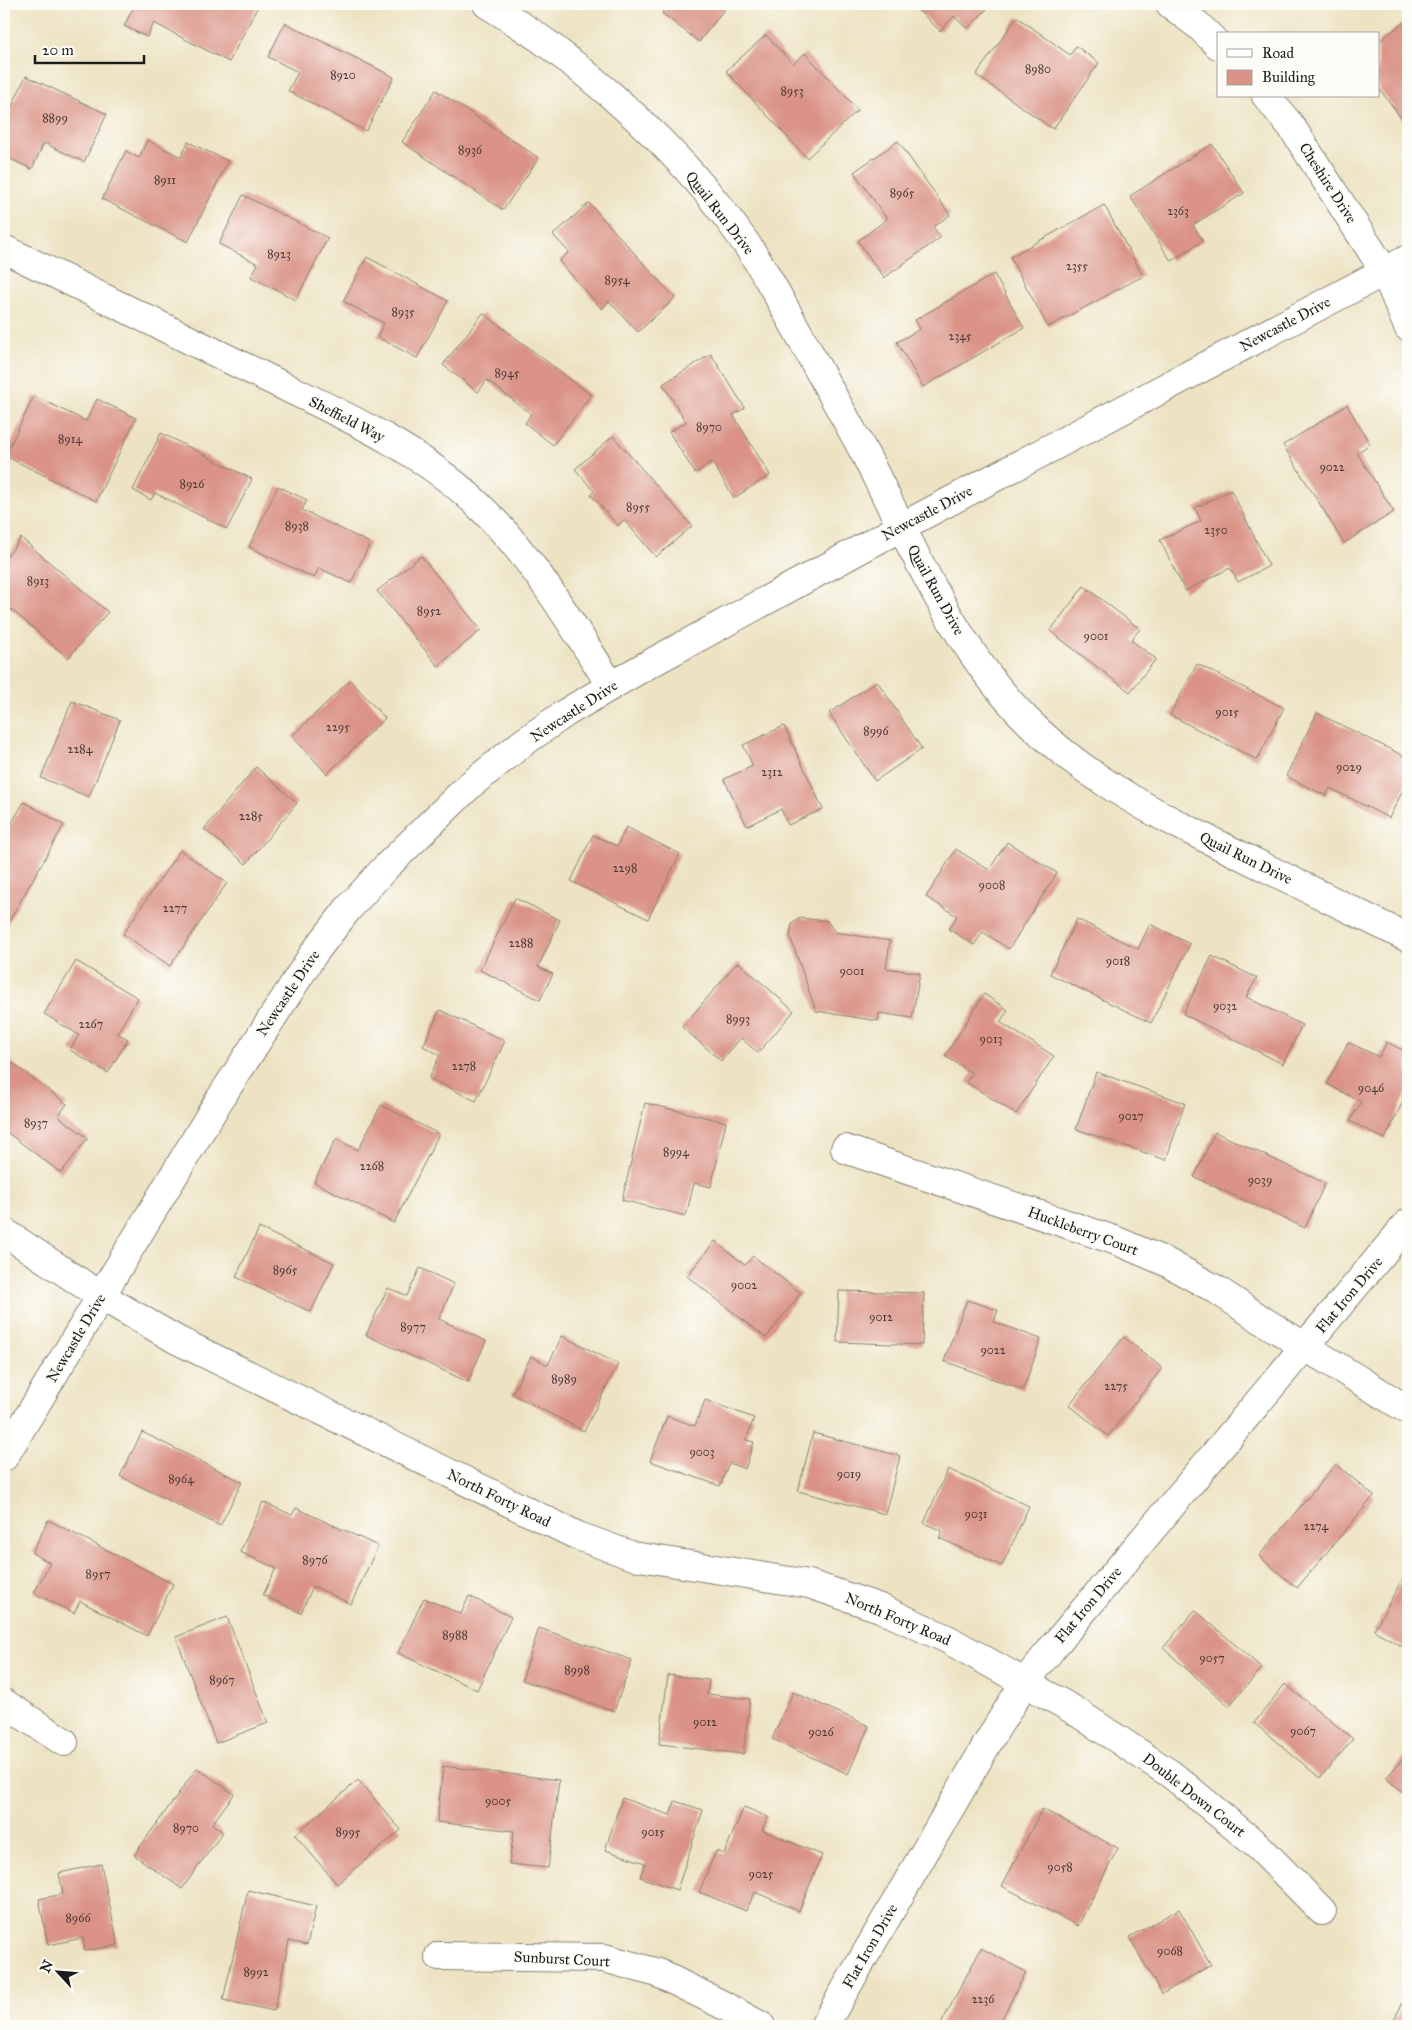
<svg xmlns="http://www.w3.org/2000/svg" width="1412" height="2030" viewBox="0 0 1412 2030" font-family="'IM FELL Great Primer',serif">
  <rect width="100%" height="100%" fill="#fdfcf7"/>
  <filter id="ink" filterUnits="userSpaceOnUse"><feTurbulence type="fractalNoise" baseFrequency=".02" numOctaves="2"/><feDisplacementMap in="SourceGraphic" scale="10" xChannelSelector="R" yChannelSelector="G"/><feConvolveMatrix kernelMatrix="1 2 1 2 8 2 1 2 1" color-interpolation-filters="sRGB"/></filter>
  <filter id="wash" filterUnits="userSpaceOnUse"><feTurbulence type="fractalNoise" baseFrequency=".0096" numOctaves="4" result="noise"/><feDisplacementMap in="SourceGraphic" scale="20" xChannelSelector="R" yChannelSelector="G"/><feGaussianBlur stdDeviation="1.12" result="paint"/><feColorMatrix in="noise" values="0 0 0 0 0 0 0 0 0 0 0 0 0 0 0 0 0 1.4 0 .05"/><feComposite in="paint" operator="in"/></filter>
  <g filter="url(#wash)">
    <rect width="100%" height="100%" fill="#ede3c3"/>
    <g id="blocks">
      <g fill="#da9386">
        <polygon points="135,4 254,4 258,6 229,62 154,23 147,37 124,26"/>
        <polygon points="669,4 728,4 699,42 662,13"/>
        <polygon points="912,4 992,4 967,29 954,16 940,31"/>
        <polygon points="1017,17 1070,55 1076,46 1099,63 1053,129 976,75"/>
        <polygon points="1407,20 1408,22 1408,127 1378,87 1378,42"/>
        <polygon points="285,23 394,77 366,131 288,91 298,72 268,57"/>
        <polygon points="766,35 793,64 805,53 858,110 807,158 726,71"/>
        <polygon points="26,76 107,114 84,162 44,143 32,169 4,156 4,123"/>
        <polygon points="436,90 539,158 503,210 402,142"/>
        <polygon points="147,140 181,157 188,142 228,161 188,242 102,199 126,151 139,158"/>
        <polygon points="898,141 950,215 933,227 941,237 884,278 858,241 887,219 854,172"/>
        <polygon points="1212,144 1244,193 1193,225 1203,241 1171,261 1130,196"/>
        <polygon points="243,195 328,238 296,300 251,277 258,264 219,244"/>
        <polygon points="589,203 675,298 638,332 609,301 602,309 559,261 569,252 553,235"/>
        <polygon points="1104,205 1143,276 1048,327 1010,257"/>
        <polygon points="367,257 448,301 417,358 377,337 384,323 343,301"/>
        <polygon points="994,274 1024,328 923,387 897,342 920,329 915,320"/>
        <polygon points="483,313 591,395 553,445 525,423 531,414 487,380 478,392 443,365"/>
        <polygon points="711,354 745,408 733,415 770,475 734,498 712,462 695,473 669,432 686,422 663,384"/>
        <polygon points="34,396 86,421 97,399 136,418 96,501 5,456"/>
        <polygon points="1347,405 1370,444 1357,453 1394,512 1344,543 1283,445"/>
        <polygon points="161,433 252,479 227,529 155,493 151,500 133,490"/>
        <polygon points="613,436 692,526 656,557 624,520 618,526 591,495 594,491 575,469"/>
        <polygon points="278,486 307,500 302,510 370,543 351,583 319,568 314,578 249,547"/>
        <polygon points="1231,490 1269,566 1238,582 1230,568 1185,591 1160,540 1201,521 1195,508"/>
        <polygon points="21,538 108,612 68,658 4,603 4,560"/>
        <polygon points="421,556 481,630 438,666 377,591"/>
        <polygon points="1084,586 1140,629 1131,640 1156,659 1130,692 1050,631"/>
        <polygon points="1197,664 1284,708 1257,760 1170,715"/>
        <polygon points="350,680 385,718 327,774 292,736"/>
        <polygon points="877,681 922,749 875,781 829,713"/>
        <polygon points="72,701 120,720 89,797 41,778"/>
        <polygon points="1317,713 1408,758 1408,780 1389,818 1330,788 1326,796 1286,776"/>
        <polygon points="784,726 823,809 788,825 781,809 747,826 724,779 753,766 743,745"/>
        <polygon points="256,767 297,803 246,864 204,829"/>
        <polygon points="24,802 64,825 4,930 4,836"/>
        <polygon points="626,827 680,854 648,919 571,881 593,835 617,846"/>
        <polygon points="1007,842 1057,873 1009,949 983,932 974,945 949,929 957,916 926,897 956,849 989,870"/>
        <polygon points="180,850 227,883 170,966 123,934"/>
        <polygon points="515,898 560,920 538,967 553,974 540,1000 480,970"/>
        <polygon points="800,918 827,921 835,932 890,941 886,968 920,973 912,1018 879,1013 878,1021 816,1011 790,936 792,924"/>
        <polygon points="1077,919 1138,949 1150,924 1190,944 1151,1023 1050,974"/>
        <polygon points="1212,956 1257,978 1246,997 1302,1025 1283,1064 1183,1014"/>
        <polygon points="76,961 138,998 117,1033 128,1039 108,1073 70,1050 79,1035 44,1014"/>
        <polygon points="738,962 794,1011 758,1053 741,1038 721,1061 682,1027"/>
        <polygon points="984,994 1008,1010 1000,1022 1054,1056 1016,1114 966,1082 972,1073 945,1056"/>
        <polygon points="440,1010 505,1041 476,1101 429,1078 440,1055 423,1046"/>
        <polygon points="1348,1042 1379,1057 1387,1042 1408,1053 1408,1091 1385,1139 1350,1121 1361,1102 1327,1084"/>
        <polygon points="11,1062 67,1104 58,1116 88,1138 61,1173 4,1130 4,1071"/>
        <polygon points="1096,1072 1185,1103 1166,1160 1076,1129"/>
        <polygon points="645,1103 726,1122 711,1187 694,1183 686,1216 622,1200"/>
        <polygon points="381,1105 439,1134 394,1223 314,1182 336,1139 358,1150"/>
        <polygon points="1215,1132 1325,1183 1305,1228 1194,1177"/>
        <polygon points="259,1228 334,1263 311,1312 236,1277"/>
        <polygon points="715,1241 745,1265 753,1256 801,1293 766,1338 687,1276"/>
        <polygon points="420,1268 454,1284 439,1319 486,1341 468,1382 366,1335 388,1288 407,1296"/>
        <polygon points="839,1291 924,1293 922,1345 837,1342"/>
        <polygon points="967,1300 998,1310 994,1322 1041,1339 1023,1390 944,1361"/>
        <polygon points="562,1336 618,1364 584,1431 512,1394 531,1356 548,1365"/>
        <polygon points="1124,1337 1162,1368 1108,1436 1069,1405"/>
        <polygon points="705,1400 754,1418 746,1440 754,1442 745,1469 729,1463 720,1486 650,1461 667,1416 695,1426"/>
        <polygon points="142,1432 242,1482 220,1526 120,1476"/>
        <polygon points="813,1433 900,1456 885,1514 798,1491"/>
        <polygon points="1336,1464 1374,1496 1297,1588 1259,1556"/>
        <polygon points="948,1469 1029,1506 1002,1566 939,1538 942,1531 924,1523"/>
        <polygon points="263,1502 292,1515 296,1508 378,1546 351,1604 313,1586 301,1613 263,1595 276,1568 240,1552"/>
        <polygon points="48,1520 173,1584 147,1636 80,1601 74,1613 34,1593 50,1563 32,1553"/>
        <polygon points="1408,1569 1408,1650 1374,1630"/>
        <polygon points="469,1596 511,1617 477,1690 398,1653 424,1598 461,1614"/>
        <polygon points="1195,1610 1262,1668 1229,1706 1163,1648"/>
        <polygon points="227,1617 268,1723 216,1743 176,1637"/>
        <polygon points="539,1628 632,1660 614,1711 522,1680"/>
        <polygon points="668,1675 709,1680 707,1694 750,1699 743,1754 659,1744"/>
        <polygon points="1285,1684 1353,1739 1320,1778 1254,1723"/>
        <polygon points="793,1692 869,1726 848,1774 772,1739"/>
        <polygon points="1408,1753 1408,1797 1386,1778"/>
        <polygon points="443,1766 559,1780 548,1868 509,1864 514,1831 437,1822"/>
        <polygon points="197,1768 234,1794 212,1824 223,1832 182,1889 134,1855"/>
        <polygon points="358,1780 401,1830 337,1884 295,1835"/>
        <polygon points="622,1798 670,1815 675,1801 703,1810 677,1890 640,1877 645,1863 605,1850"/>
        <polygon points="744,1807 768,1817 762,1830 822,1855 799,1911 755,1892 746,1911 699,1892 716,1851 724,1854"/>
        <polygon points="1042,1809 1118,1848 1078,1926 1002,1886"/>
        <polygon points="101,1864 118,1945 85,1951 83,1938 48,1945 39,1899 63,1894 59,1873"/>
        <polygon points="248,1890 316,1906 307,1945 289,1941 274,2011 223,2000"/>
        <polygon points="1179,1909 1211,1965 1162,1994 1129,1937"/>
        <polygon points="981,1948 1026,1972 998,2026 940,2026"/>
        <polygon points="1408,1994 1408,2026 1403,2026 1393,2021"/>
      </g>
    </g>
  </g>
  <g filter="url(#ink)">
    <use href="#blocks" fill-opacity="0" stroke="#848070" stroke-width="1"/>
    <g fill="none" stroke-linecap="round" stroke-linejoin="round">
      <defs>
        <g id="street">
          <path d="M487 4C508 17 529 30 549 45 622 100 693 166 745 242 767 273 784 308 803 341 824 381 847 420 868 460 908 539 947 628 1004 695 1067 771 1157 815 1244 857 1298 884 1353 911 1408 938"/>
          <polyline points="1170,4 1199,26 1218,45"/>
          <polyline points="1266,96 1291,126 1385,272 1408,327"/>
          <path d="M4 249C90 291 177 334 263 376 336 412 414 445 474 501 531 554 570 621 611 686"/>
          <polyline points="845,1149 1117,1241 1166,1262 1217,1290 1265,1322 1408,1410"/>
          <polyline points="4,1232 101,1296 177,1340 578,1536 633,1556 809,1584 880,1608 947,1639 1072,1709 1172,1775 1259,1847 1322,1911"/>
          <polyline points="4,1703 64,1742"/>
          <polyline points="439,1956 604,1958 658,1973 721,2004 761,2026"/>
          <polyline points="824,2026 997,1727 1025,1682 1053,1647 1408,1223"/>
        </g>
        <polyline id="secondary" points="4,1457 218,1102 314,953 348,909 385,868 470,785 524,742 567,712 640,669 901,527 1408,259"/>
      </defs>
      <use href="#street" stroke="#848070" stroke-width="30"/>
      <use href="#secondary" stroke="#848070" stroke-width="30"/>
      <use href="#street" stroke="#fff" stroke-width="28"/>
      <use href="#secondary" stroke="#fff" stroke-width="28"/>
    </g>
  </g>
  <g text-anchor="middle" stroke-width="4" stroke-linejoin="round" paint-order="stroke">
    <g font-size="12" fill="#4c3a36">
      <text x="1038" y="73">8980</text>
      <text x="343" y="79">8920</text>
      <text x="792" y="95">8953</text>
      <text x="55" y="122">8899</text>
      <text x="470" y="154">8936</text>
      <text x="165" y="184">8911</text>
      <text x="902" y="197">8965</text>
      <text x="1178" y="215">2363</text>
      <text x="279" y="258">8923</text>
      <text x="1077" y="270">2355</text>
      <text x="617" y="284">8954</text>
      <text x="403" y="316">8935</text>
      <text x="960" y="340">2345</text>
      <text x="507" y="377">8945</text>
      <text x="709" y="431">8970</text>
      <text x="70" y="443">8914</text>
      <text x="1332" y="471">9022</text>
      <text x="192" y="488">8926</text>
      <text x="638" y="511">8955</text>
      <text x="297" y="530">8938</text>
      <text x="1216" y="534">2350</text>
      <text x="38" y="585">8913</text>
      <text x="429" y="615">8952</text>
      <text x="1096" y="640">9001</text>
      <text x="1227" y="716">9015</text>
      <text x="338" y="731">2295</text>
      <text x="876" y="735">8996</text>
      <text x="80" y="753">2284</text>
      <text x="1349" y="771">9029</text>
      <text x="772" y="776">2312</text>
      <text x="251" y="820">2285</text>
      <text x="625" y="872">2298</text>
      <text x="992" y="889">9008</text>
      <text x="175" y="912">2277</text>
      <text x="521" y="947">2288</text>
      <text x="1118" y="965">9018</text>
      <text x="852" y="975">9001</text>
      <text x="1225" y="1010">9032</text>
      <text x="738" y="1023">8993</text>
      <text x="91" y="1028">2267</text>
      <text x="991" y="1043">9013</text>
      <text x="464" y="1070">2278</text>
      <text x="1371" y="1092">9046</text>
      <text x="1131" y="1120">9027</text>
      <text x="36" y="1127">8937</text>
      <text x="676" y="1156">8994</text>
      <text x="372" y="1170">2268</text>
      <text x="1260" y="1184">9039</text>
      <text x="285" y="1274">8965</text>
      <text x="744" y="1289">9002</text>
      <text x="881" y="1321">9012</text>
      <text x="413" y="1331">8977</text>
      <text x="993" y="1354">9022</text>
      <text x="564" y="1383">8989</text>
      <text x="1116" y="1390">2275</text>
      <text x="702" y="1456">9003</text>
      <text x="849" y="1478">9019</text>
      <text x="181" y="1483">8964</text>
      <text x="976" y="1518">9031</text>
      <text x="1316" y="1530">2274</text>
      <text x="315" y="1564">8976</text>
      <text x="98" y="1578">8957</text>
      <text x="455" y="1639">8988</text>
      <text x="1212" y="1662">9057</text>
      <text x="577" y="1674">8998</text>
      <text x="222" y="1684">8967</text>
      <text x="705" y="1726">9012</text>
      <text x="1303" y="1735">9067</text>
      <text x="821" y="1736">9026</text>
      <text x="498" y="1805">9005</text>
      <text x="186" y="1832">8970</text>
      <text x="348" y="1836">8995</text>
      <text x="653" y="1836">9015</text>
      <text x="1060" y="1871">9058</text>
      <text x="761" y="1878">9025</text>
      <text x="78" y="1922">8966</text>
      <text x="1170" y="1955">9068</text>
      <text x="256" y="1976">8992</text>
      <text x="983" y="2003">2236</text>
    </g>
    <g font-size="15" fill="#1c1c1c" stroke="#fdfcf7">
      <text transform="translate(1328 183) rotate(57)" y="5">Cheshire Drive</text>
      <text transform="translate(720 213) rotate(52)" y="5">Quail Run Drive</text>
      <text transform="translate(1285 324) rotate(-28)" y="5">Newcastle Drive</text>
      <text transform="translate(347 419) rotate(27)" y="5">Sheffield Way</text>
      <text transform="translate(927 513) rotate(-28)" y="5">Newcastle Drive</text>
      <text transform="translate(936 590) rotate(61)" y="5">Quail Run Drive</text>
      <text transform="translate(574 711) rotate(-33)" y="5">Newcastle Drive</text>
      <text transform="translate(1246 858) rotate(26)" y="5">Quail Run Drive</text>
      <text transform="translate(288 993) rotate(-56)" y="5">Newcastle Drive</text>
      <text transform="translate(1083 1231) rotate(20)" y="5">Huckleberry Court</text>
      <text transform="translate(1349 1295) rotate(-50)" y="5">Flat Iron Drive</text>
      <text transform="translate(76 1338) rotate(-59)" y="5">Newcastle Drive</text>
      <text transform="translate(499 1498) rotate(26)" y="5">North Forty Road</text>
      <text transform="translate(1088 1605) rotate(-50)" y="5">Flat Iron Drive</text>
      <text transform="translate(898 1619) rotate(23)" y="5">North Forty Road</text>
      <text transform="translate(1194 1795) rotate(38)" y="5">Double Down Court</text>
      <text transform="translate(870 1946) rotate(-60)" y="5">Flat Iron Drive</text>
      <text transform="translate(562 1959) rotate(3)" y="5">Sunburst Court</text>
    </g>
  </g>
  <rect width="1412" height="2030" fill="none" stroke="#fdfcf7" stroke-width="20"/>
  <rect x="1217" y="32" width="162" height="65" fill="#fdfcf7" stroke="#a3a29f"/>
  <rect x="1227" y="49" width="25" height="8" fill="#ffffff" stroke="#a3a29f"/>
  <text x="1262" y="58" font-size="15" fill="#1c1c1c">Road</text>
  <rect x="1227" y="70" width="25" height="15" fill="#da9386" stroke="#a3a29f"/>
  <text x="1262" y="82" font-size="15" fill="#1c1c1c">Building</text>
  <g transform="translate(58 1972) rotate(296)" stroke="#fdfcf7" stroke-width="4" paint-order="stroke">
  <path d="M0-4L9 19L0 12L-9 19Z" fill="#1c1c1c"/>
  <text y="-8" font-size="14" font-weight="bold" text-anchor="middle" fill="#1c1c1c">N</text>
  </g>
  <path d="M35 55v8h109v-8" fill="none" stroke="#1c1c1c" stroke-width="2.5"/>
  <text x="42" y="55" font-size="15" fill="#1c1c1c" stroke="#fdfcf7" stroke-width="4" paint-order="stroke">20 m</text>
</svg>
